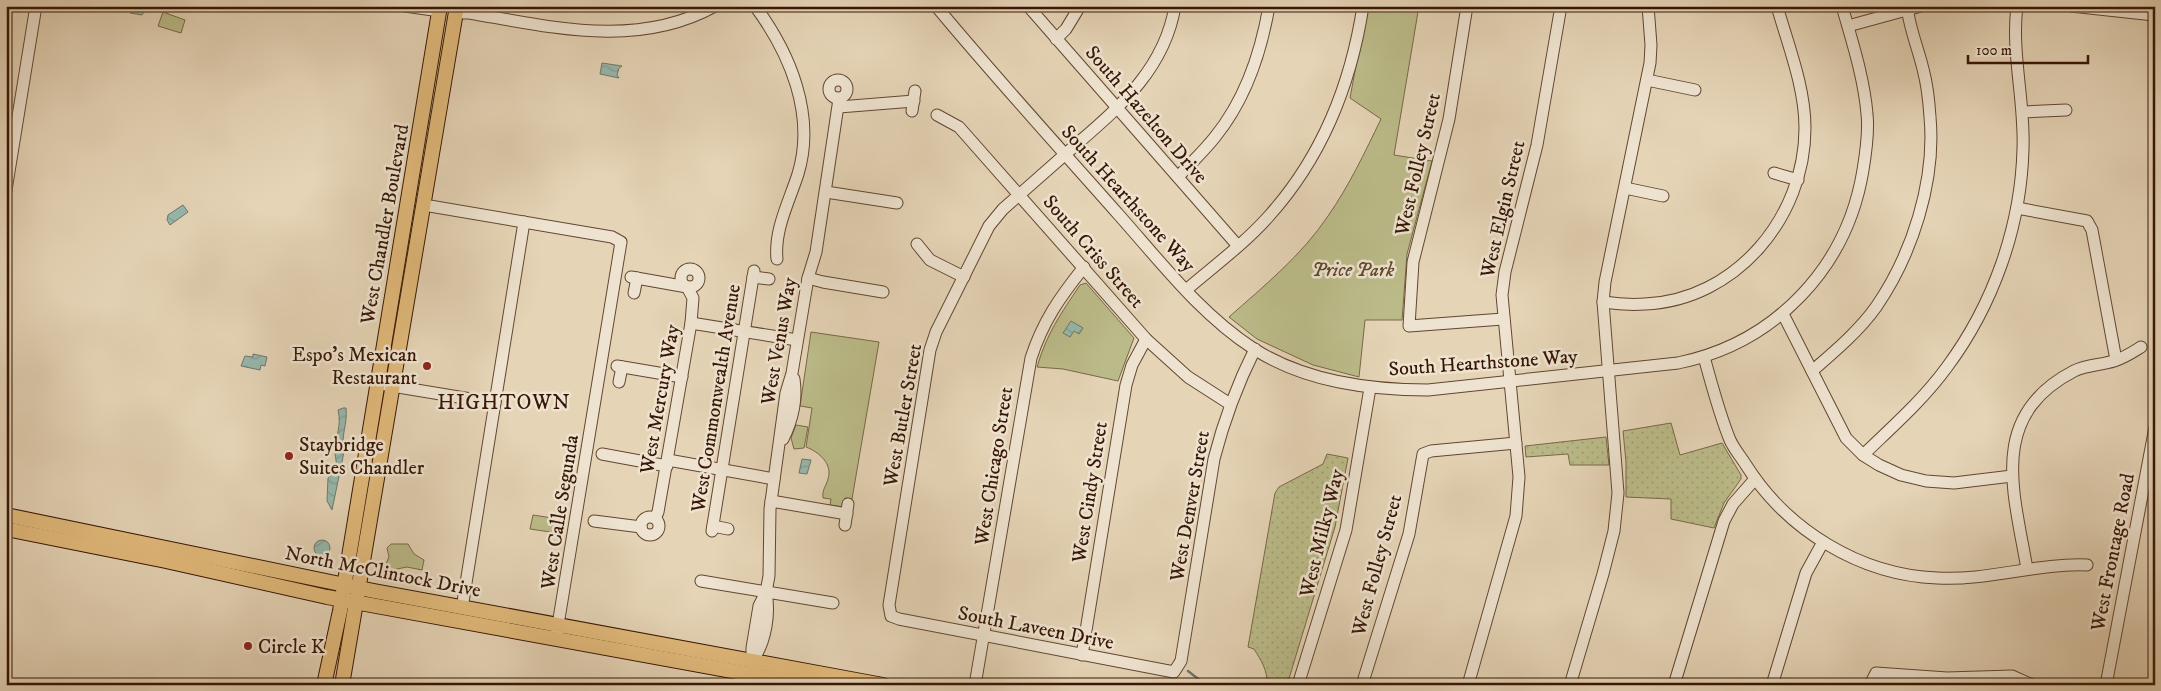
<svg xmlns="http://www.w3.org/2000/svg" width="2161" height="691" viewBox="0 0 2161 691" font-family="'IM FELL DW Pica',serif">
  <defs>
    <pattern id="grass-dots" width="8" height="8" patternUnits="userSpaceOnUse" patternTransform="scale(1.25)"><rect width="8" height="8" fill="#bbbb89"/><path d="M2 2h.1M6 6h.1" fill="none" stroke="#a1a075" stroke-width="1.8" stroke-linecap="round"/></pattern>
    <pattern id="water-waves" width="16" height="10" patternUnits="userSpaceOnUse" patternTransform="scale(1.25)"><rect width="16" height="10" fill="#96b8ad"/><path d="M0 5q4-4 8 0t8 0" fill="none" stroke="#829d93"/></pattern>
  </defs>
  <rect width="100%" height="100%" fill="#e5d4b6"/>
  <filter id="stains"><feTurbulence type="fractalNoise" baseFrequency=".004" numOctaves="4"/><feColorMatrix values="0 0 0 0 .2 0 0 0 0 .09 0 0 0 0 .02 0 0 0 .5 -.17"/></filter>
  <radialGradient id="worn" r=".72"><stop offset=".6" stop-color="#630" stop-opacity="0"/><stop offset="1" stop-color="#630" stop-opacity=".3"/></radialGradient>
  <g fill="url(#grass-dots)" stroke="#796847">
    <polygon points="1671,423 1680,455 1722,443 1741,475 1741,479 1724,503 1714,528 1671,519 1671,499 1626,497 1626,462 1623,431"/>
    <polygon points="1606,437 1609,465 1570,465 1568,454 1526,457 1525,446"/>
    <path d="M1327 454 1348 458 1335 527 1287 685H1267C1268 671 1261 660 1254 649L1248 647 1275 493 1279 487 1323 464Z"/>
  </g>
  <g fill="#bbbb89" stroke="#796847">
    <path d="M1367 6H1419L1394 155 1432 161 1407 254 1402 320H1365L1359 377 1313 365 1257 339 1229 317C1264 286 1302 255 1328 216 1349 186 1365 152 1381 119L1350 98Z"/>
    <polygon points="163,12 185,20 181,33 158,26"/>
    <path d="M1086 283 1134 338 1118 381 1063 369 1037 367C1047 333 1060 315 1080 285Z"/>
    <path d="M811 332 879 342 852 499 845 498 843 507 830 505 831 499 823 498C822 489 826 487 828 479 833 464 819 452 806 447L812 408 800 406Z"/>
    <polygon points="796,425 808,427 804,448 794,449 791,438"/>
    <polygon points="533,515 559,519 557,533 530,529"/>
    <polygon points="391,544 408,544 414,554 424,560 422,570 407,567 387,571 385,566 389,557 387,548"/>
  </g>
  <g fill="url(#water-waves)" stroke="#70776a">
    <polygon points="127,6 142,6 146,9 142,15 130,13 130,8"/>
    <polygon points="602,63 622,66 619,68 617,75 619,78 600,74"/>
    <polygon points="183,205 188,212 170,225 167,220 168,215"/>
    <polygon points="1071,321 1083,328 1079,334 1074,331 1070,337 1063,333"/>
    <polygon points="253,354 267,357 265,366 261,365 260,370 241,366 245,356 253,357"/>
    <path d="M343 408H346C348 423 340 438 344 452L332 510 327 501 328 478C333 474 335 471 336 465 337 461 335 458 335 453 335 437 342 427 338 410Z"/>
    <polygon points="802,459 811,460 807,474 799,473"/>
    <circle cx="322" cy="548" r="8"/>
  </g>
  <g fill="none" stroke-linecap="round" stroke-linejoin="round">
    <polyline stroke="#70776a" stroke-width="2.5" points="1188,671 1206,685"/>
    <defs>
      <g id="minor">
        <polyline points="405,6 440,11"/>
        <path d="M755 6C790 53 816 115 798 174 789 202 774 230 777 259"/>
        <path d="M936 6C995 77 1057 145 1118 214 1160 261 1200 314 1254 349 1306 382 1369 390 1428 390L1678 363C1775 343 1847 268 1863 170 1866 152 1869 132 1867 114 1864 78 1852 41 1842 6"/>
        <polyline points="1028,6 1238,246"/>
        <path d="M1175 6C1165 67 1122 105 1078 143 1053 165 1028 187 1003 209L989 226 936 332 930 350 889 605 891 616 899 619 1174 672 1181 661 1214 459C1224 420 1237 385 1255 349"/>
        <polyline points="1467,6 1449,119 1413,262 1409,326 1503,319"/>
        <polyline points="2071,6 2154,15"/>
        <path d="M456 13H469C552 27 637 49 715 6"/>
        <polyline points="1848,26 1921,6"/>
        <polyline points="1056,39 1066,29 1080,6"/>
        <circle cx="838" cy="89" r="9"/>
        <polyline points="1647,80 1695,90"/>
        <polyline points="839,107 914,101"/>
        <polyline points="912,111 915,91"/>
        <polyline points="2023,112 2066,110"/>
        <polyline points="937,115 959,127 1146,339 1188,377 1230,404"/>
        <polyline points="1774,173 1798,180"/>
        <path d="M1178 177C1190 164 1204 151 1215 137 1245 100 1261 53 1269 6"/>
        <polyline points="1625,188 1663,196"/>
        <polyline points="6,190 36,6"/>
        <polyline points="826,192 897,203"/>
        <polyline points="424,205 612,237 621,242 557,631"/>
        <polyline points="2017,208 2087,221 2092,230 2116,360"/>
        <polyline points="917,244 930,260 964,277"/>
        <circle cx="690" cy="278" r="9"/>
        <polyline points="631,277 687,287 693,298 691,323 658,512 655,518"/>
        <polyline points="753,277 769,279"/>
        <polyline points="808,278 823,282 883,292"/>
        <path d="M1186 290C1214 266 1244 244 1269 216 1322 157 1351 84 1363 6"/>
        <polyline points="634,293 637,278"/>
        <path d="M1603 302C1617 304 1631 305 1645 304 1736 300 1805 217 1805 128 1805 87 1788 45 1777 6"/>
        <polyline points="1783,314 1846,438 1863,455 1879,465 1901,475 1926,481 1954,483 2012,476"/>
        <polyline points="691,323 797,340"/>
        <path d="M1704 357C1712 385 1719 413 1730 440 1734 449 1741 457 1746 465 1787 530 1860 575 1937 578 1988 581 2037 563 2087 565"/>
        <polyline points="617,366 682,377"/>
        <path d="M1812 371C1834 352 1859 331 1876 307 1912 255 1936 181 1930 117 1929 101 1927 84 1923 69 1918 48 1909 27 1907 6"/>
        <polyline points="619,382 622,367"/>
        <polyline points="386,385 495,403"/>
        <path d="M783 439C792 421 797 399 794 379"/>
        <polyline points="602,454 667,466"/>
        <path d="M1863 455C1892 427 1923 400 1947 367 1993 305 2021 227 2023 149 2025 102 2011 53 2017 6"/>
        <polyline points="668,460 774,479"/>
        <polyline points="771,501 847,514"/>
        <circle cx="650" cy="526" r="9"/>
        <polyline points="594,521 641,527"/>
        <polyline points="845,525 848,504"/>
        <polyline points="713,526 728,529"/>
        <polyline points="712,531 754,271"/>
        <path d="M2027 569C2014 492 1987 416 2074 371 2086 365 2101 365 2114 361 2124 358 2133 352 2141 347"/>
        <polyline points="701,581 833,603"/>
        <polyline points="462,608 524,222"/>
        <polyline points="1082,655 1126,385 1132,365 1146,339"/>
        <path d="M753 660C766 641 770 614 766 592"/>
        <polyline points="752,668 752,648 759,606 766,592 769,576 770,509 786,393 792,373 808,278 816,252 839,99"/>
        <path d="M975 685 1031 358C1043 321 1060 297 1084 267"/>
        <polyline points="1298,685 1346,530 1370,388"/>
        <polyline points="1362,685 1409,534 1423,454 1431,451 1516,443"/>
        <polyline points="1468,685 1516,516 1519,477 1502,295 1505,272 1537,145 1561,6"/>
        <polyline points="1570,685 1603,574 1614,531 1618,493 1603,302 1605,282 1650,63 1651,45 1648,6"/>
        <polyline points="1674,685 1724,521 1733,504 1755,479"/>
        <polyline points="1772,685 1806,573 1823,542"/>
        <polyline points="1870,685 1876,673 1947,678 2012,676 2032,685"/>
        <polyline points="2106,685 2155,427"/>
      </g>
      <g id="major">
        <polyline points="6,515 374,591 883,685"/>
        <polyline points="6,529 166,561 327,597 809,685"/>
        <polyline points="324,685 340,611 440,6"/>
        <polyline points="342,685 457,6"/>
      </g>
    </defs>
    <use href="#minor" stroke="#624631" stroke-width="13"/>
    <use href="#major" stroke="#371605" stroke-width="16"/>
    <use href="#minor" stroke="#eee3d0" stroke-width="11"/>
    <use href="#major" stroke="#e2ba7b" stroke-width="14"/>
  </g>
  <g fill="#8f2418" stroke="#eee3d0" stroke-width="2">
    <circle cx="427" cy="366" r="5"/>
    <circle cx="289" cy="456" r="5"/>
    <circle cx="248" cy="646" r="5"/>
  </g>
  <g text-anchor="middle" stroke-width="5" stroke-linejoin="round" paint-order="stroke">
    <g font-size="20" fill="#371605" stroke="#eee3d0">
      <text transform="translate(1147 114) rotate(49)" y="7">South Hazelton Drive</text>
      <text transform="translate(1417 164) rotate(-77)" y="7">West Folley Street</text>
      <text transform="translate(1129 198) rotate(48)" y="7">South Hearthstone Way</text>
      <text transform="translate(1502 209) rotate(-77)" y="7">West Elgin Street</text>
      <text transform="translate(384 224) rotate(-80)" y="7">West Chandler Boulevard</text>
      <text transform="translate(1094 251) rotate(49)" y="7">South Criss Street</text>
      <text transform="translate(778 341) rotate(-80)" y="7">West Venus Way</text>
      <text transform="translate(1483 362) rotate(-4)" y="7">South Hearthstone Way</text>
      <text transform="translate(715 398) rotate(-81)" y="7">West Commonwealth Avenue</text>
      <text transform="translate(659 399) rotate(-80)" y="7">West Mercury Way</text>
      <text transform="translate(902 415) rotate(-80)" y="7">West Butler Street</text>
      <text transform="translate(993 466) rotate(-81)" y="7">West Chicago Street</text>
      <text transform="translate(1089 492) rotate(-81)" y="7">West Cindy Street</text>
      <text transform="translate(1189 506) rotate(-80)" y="7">West Denver Street</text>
      <text transform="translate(559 512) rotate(-81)" y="7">West Calle Segunda</text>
      <text transform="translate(1321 533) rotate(-76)" y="7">West Milky Way</text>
      <text transform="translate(2112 552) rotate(-79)" y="7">West Frontage Road</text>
      <text transform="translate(1376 565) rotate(-75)" y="7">West Folley Street</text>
      <text transform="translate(383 571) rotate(11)" y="7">North McClintock Drive</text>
      <text transform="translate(1036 627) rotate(11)" y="7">South Laveen Drive</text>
    </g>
    <g font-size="20" font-style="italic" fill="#5f482d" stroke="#eee3d0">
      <text x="1353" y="276">Price Park</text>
    </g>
    <g font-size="20" fill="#371605" stroke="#eee3d0" text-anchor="start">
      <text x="417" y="361" text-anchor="end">Espo’s Mexican<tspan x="417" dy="23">Restaurant</tspan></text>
      <text x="299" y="451">Staybridge<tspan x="299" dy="23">Suites Chandler</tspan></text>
      <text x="258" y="653">Circle K</text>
    </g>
    <g font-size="21" letter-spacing="1" fill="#371605" stroke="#eee3d0">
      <text x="504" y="409">HIGHTOWN</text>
    </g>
  </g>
  <rect width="2161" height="691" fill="none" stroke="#e5d4b6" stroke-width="25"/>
  <rect x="8" y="8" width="2146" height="676" fill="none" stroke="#371605" stroke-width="2.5"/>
  <rect x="12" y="12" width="2136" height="666" fill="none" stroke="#371605"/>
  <path d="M1968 55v8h120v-8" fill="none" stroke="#371605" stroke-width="2.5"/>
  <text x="1976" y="55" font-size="15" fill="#371605" stroke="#eee3d0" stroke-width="4" paint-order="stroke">100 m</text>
  <rect width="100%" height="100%" filter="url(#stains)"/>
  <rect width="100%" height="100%" fill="url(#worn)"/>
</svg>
